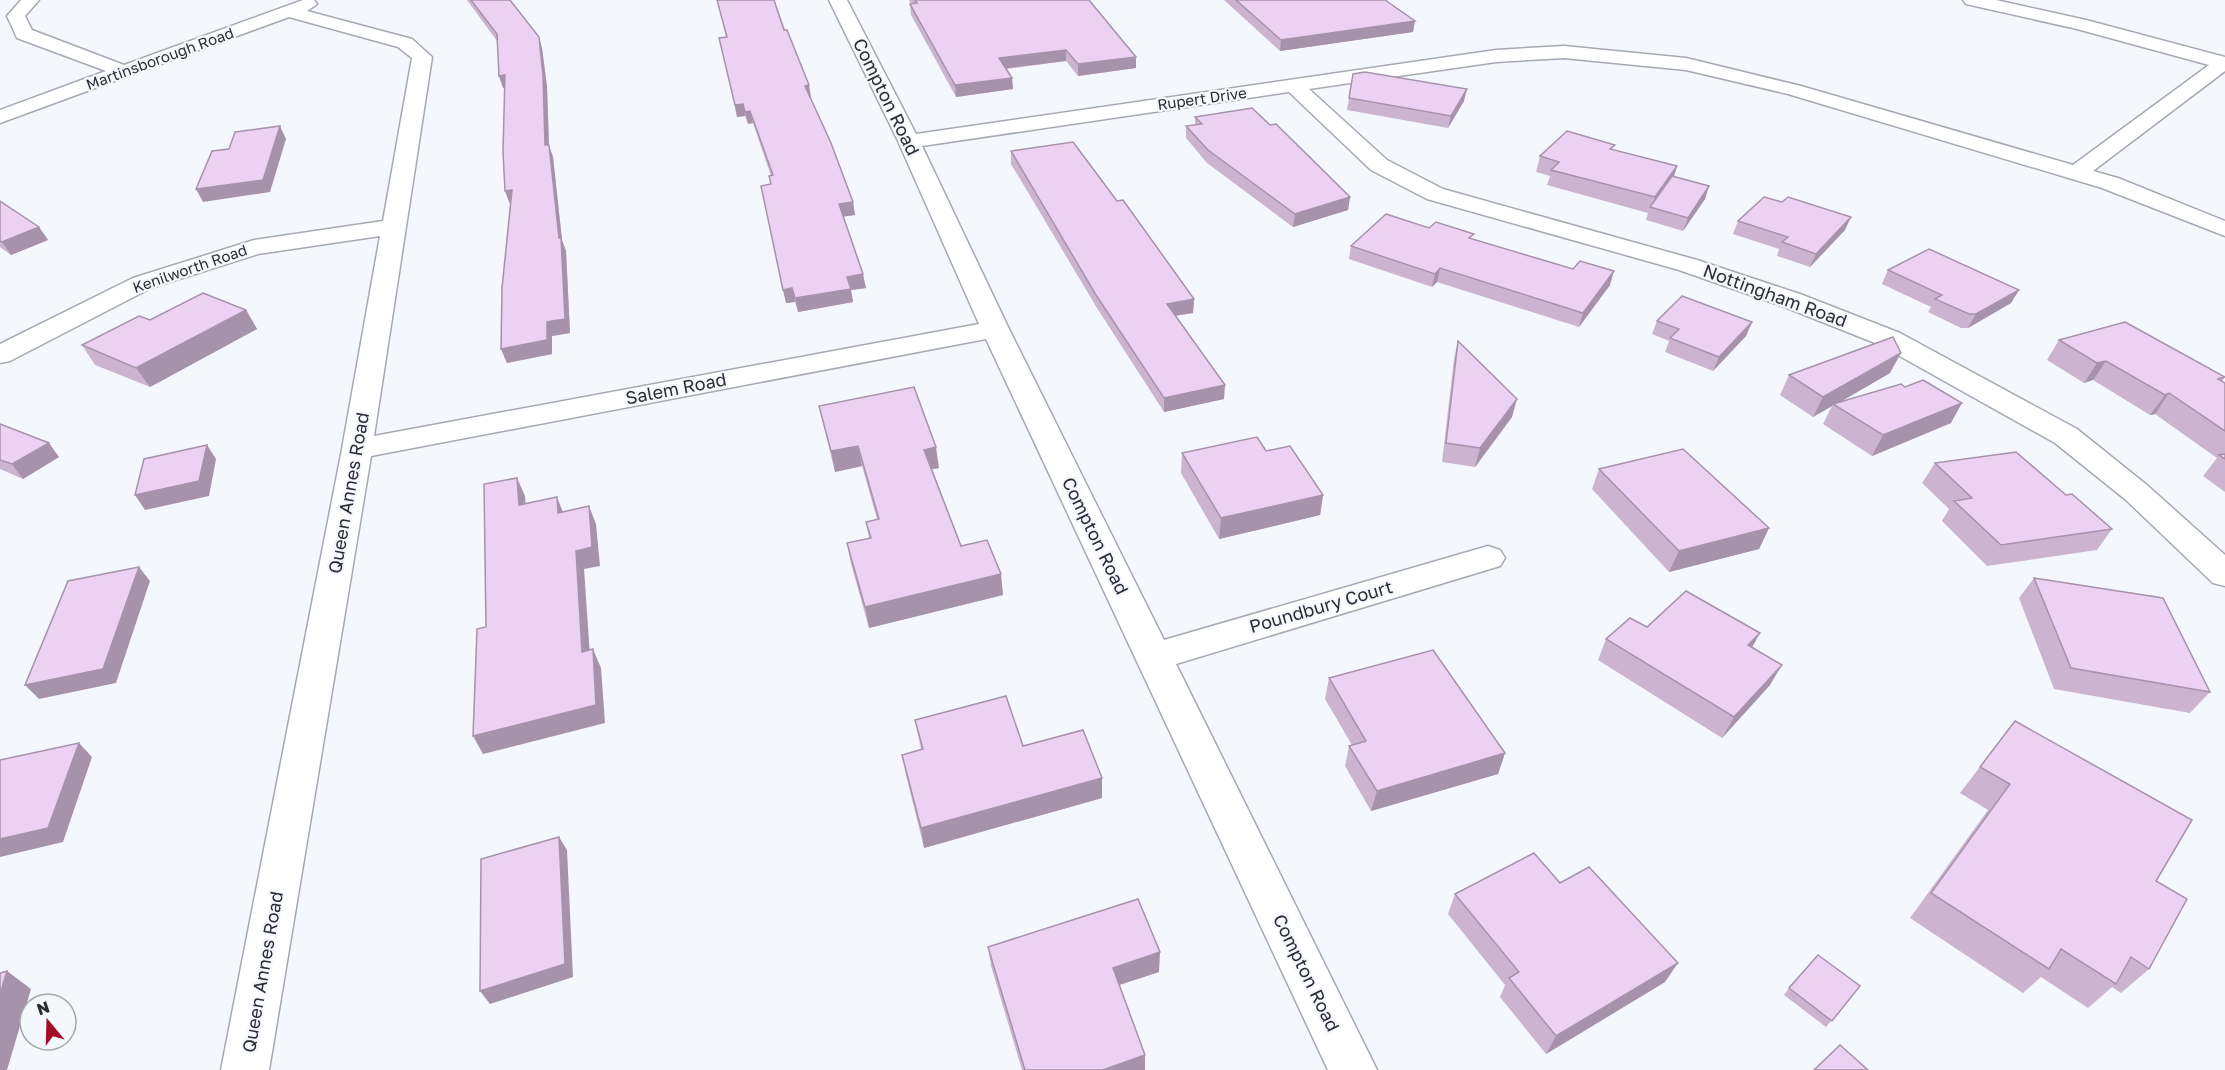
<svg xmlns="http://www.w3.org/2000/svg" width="2225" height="1070" viewBox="0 0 2225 1070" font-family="'Golos Text',sans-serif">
  <rect width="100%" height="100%" fill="#f5f7fe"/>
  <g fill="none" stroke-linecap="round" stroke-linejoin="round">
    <defs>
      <polygon id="minor" points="21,0 39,0 25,16 32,30 124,65 303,0 314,0 317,4 307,11 412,39 432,57 374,436 979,324 898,141 829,0 847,0 916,134 1496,50 1564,46 1686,58 1801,86 2073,165 2209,65 2077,29 1966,4 1963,0 1996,0 2086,20 2225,57 2225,71 2093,171 2118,178 2225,221 2225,236 2102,188 1788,94 1686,70 1564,58 1496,62 1309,89 1387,160 1443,189 1697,260 1800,294 1900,333 2077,429 2148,486 2225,555 2225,586 2213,583 2126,500 2055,443 1880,345 1782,306 1679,270 1427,199 1371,170 1289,92 922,146 1009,329 1164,640 1488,546 1500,550 1505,558 1500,566 1176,664 1377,1070 1328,1070 986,339 371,456 269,1070 221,1070 342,449 380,236 258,254 151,288 10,361 0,363 0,344 133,278 254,240 383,221 412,58 398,47 289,17 0,123 0,110 106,71 17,38 7,16"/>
    </defs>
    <use href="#minor" stroke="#a6a9b4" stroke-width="3"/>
    <use href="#minor" fill="#fff" fill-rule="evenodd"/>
  </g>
  <g fill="#ccb4d1">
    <polygon points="467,0 510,0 539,37 542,48 547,87 549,146 553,157 562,240 566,251 570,333 552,336 552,354 507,363 501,349 510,204 505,191 505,87 503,88 497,41"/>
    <polygon points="717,0 774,0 810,97 853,202 855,215 843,216 866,288 851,290 853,302 798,312 795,302 786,303 770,184 771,176 753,123 748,124 745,116 737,117 719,38 726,37"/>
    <polygon points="909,0 1089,0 1136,68 1078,76 1066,61 1006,69 1012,78 1013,89 956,97 911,15 910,4 911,4"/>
    <polygon points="1224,0 1385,0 1415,21 1413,32 1280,51"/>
    <polygon points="1349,98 1464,101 1448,128 1347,110"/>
    <polygon points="1195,117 1270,125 1350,197 1348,210 1293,227 1207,163 1186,138 1186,126 1195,125"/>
    <polygon points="1613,150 1677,166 1674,177 1709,186 1705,199 1683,231 1646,220 1648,213 1547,185 1550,176 1536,172 1540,156"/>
    <polygon points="1011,151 1117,201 1194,299 1193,313 1175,316 1224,399 1164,412 1097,308 1011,164"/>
    <polygon points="0,201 39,227 48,240 11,255 0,247"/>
    <polygon points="1738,221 1845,230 1810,267 1777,256 1779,249 1733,234"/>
    <polygon points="1429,228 1473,239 1610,285 1579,327 1437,282 1432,287 1349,259 1351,246"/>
    <polygon points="1888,270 2019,290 2011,303 1968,328 1961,328 1928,312 1931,307 1882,284"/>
    <polygon points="246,310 257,329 150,387 95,365 82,345 150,320"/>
    <polygon points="1657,321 1752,322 1746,336 1713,371 1665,352 1669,341 1652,334"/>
    <polygon points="2059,340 2225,377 2222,381 2225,383 2225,492 2203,476 2217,458 2155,414 2150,415 2093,380 2084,383 2047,360"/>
    <polygon points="1458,341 1512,417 1475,467 1442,462 1454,359"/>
    <polygon points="1890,373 1840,402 1951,423 1872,456 1823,424 1832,406 1813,417 1780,395 1789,375"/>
    <polygon points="819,406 939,468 932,469 961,546 1003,595 869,628 851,564 847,543 869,538 866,522 877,519 862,466 835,472"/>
    <polygon points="0,424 59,457 23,479 0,469"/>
    <polygon points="1266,451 1323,495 1320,515 1219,539 1181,473 1182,453"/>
    <polygon points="1935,463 2066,495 2112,529 2097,550 1987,566 1942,521 1949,509 1922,483"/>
    <polygon points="1599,469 1769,528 1759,549 1669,572 1592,489"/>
    <polygon points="2034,578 2210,692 2190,713 2054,689 2019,598"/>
    <polygon points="1647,627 1752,648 1770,685 1722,738 1598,660 1606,639"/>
    <polygon points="1329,678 1505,753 1498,774 1371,811 1345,766 1349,746 1352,745 1325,699"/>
    <polygon points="915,720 1023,746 1102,778 1102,798 924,848 906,775 902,755 921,749"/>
    <polygon points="2015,721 2156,881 2149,969 2121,993 2112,987 2088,1008 2041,977 2023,993 1910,918 1988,810 1960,793"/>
    <polygon points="1560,883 1665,982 1546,1054 1500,997 1505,985 1448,914 1455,894"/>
    <polygon points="988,947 1159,972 1119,985 1145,1070 1022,1070 991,966"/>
    <polygon points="1860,986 1826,1027 1784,995 1789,988"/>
  </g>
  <g fill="#a692aa">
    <polygon points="1415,21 1413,32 1280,51 1281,40"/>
    <polygon points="539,37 542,48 547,87 549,146 553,157 562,240 566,251 570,333 552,336 552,354 507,363 501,349 547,322 559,238 545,145"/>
    <polygon points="1066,50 1066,61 1000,69 999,58"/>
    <polygon points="1136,57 1136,68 1078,76 1078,64"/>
    <polygon points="505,75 509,87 503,88 499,76"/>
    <polygon points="1012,78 1013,89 956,97 955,85"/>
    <polygon points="809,85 811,97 807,97 805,86"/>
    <polygon points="1467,89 1464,101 1448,128 1451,116"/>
    <polygon points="743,104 745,116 737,117 735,105"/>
    <polygon points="750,111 753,123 748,124 745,112"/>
    <polygon points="280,126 286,139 270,192 203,202 196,189"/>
    <polygon points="1677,166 1672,182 1652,208 1655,197"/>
    <polygon points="1709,186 1705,199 1683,231 1688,218"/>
    <polygon points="512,190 516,203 510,204 505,191"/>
    <polygon points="1350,197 1348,210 1293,227 1295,214"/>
    <polygon points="853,202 855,215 841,217 839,204"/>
    <polygon points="1851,217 1845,230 1810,267 1816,254"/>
    <polygon points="39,227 48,240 11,255 2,242"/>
    <polygon points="1440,268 1437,282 1432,287 1435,274"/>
    <polygon points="1614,271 1610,285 1579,327 1583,313"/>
    <polygon points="863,274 866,288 851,290 853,302 798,312 795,298 847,277"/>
    <polygon points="792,288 795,302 786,303 783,290"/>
    <polygon points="2019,290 2011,303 1968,328 1976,314"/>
    <polygon points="1194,299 1193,313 1166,317 1167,304"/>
    <polygon points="246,310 257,329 150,387 136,368"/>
    <polygon points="1752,322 1746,336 1713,371 1719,357"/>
    <polygon points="1901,353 1890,373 1835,405 1833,404 1832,406 1813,417 1823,397"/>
    <polygon points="2106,361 2093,380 2084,383 2097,363"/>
    <polygon points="1225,385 1224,399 1164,412 1164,398"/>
    <polygon points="2169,393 2155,414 2150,415 2165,395"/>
    <polygon points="1517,399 1512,417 1475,467 1480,448"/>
    <polygon points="1962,403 1951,423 1872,456 1883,435"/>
    <polygon points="49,443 59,457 23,479 12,464"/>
    <polygon points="207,445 216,459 209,496 145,510 135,495"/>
    <polygon points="858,446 862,466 835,472 831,451"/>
    <polygon points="936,447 939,468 927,470 924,450"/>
    <polygon points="517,478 525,496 527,523 519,505"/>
    <polygon points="1323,495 1320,515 1219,539 1221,518"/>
    <polygon points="557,497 564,515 558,513"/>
    <polygon points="589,506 596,524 600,566 584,569 591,670 582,652 576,551"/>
    <polygon points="1769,528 1759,549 1669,572 1679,551"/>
    <polygon points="139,567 150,581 116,683 39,699 25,685"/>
    <polygon points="1001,574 1003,595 869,628 865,607"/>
    <polygon points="1760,633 1749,653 1748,645"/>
    <polygon points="593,649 601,668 605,723 483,754 473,736"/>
    <polygon points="1782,665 1770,685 1722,738 1734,717"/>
    <polygon points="79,743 92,757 63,842 0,857 0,839"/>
    <polygon points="1505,753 1498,774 1371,811 1377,791"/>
    <polygon points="1102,778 1102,798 924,848 921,828"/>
    <polygon points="559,837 567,850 573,977 490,1004 480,991"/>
    <polygon points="1160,952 1159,972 1113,987 1113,968"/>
    <polygon points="1678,963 1665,982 1546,1054 1556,1036"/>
    <polygon points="7,971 31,989 7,1070 0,1070 0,994"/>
    <polygon points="1145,1055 1145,1070 1103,1070"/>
  </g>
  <g fill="#edd1f3" stroke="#a692aa" stroke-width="1.5">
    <polygon points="471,0 510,0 539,37 543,76 545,145 549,145 559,238 561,238 565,319 547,322 547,340 501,349 502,288 512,190 505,191 503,152 505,75 499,76 497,34"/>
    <polygon points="717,0 774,0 784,30 787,30 809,85 805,86 831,143 853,202 839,204 863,274 847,277 851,289 795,298 792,288 783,290 761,186 771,184 769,176 773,175 750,111 745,112 743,104 735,105 719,38 727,37"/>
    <polygon points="915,0 1089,0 1136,57 1078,64 1066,50 999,58 1012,78 955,85 910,4 917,3"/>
    <polygon points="1236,0 1385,0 1415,21 1281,40"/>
    <polygon points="1365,72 1467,89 1451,116 1349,98 1353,74"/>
    <polygon points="1252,108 1270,125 1276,124 1350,197 1295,214 1208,150 1186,126 1202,124 1195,117"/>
    <polygon points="280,126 263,180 196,189 212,151 229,149 235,132"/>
    <polygon points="1567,131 1615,145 1610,149 1677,166 1655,197 1551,170 1559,162 1540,156"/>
    <polygon points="1073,142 1117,201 1123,200 1194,299 1167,304 1225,385 1164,398 1096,295 1011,151"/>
    <polygon points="1672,176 1709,186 1688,218 1650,207"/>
    <polygon points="1764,197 1782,202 1788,197 1851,217 1816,254 1782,242 1788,237 1738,221"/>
    <polygon points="0,201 39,227 2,242 0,241"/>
    <polygon points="1386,214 1429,228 1436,222 1474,234 1469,238 1573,269 1580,261 1614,271 1583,313 1440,268 1435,274 1351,246"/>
    <polygon points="1929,249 2019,290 1976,314 1969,314 1935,299 1942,295 1888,270"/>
    <polygon points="203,293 246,310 136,368 82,345 139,316 150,320"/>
    <polygon points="1682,296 1752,322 1719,357 1670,338 1679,329 1657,321"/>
    <polygon points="2125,322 2225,377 2218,379 2225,383 2225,431 2169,393 2165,395 2106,361 2097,363 2059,340"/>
    <polygon points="1893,337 1901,353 1823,397 1789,375"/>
    <polygon points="1458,341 1517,399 1480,448 1446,443"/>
    <polygon points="1923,380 1962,403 1883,435 1833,404 1901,384 1905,387"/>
    <polygon points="914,387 936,447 924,450 961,546 987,540 1001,574 865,607 847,543 871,538 866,522 879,519 858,446 831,451 819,406"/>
    <polygon points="0,424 49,443 12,464 0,460"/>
    <polygon points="1257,437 1266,451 1290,446 1323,495 1221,518 1182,453"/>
    <polygon points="207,445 199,481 135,495 144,459"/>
    <polygon points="1683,449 1769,528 1679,551 1599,469"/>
    <polygon points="2016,452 2066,495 2072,494 2112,529 2001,545 1954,501 1972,498 1935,463"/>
    <polygon points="2225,454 2225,459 2219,455"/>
    <polygon points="517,478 519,505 557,497 558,513 589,506 592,547 576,551 582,652 593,649 596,705 473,736 477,629 486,627 484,484"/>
    <polygon points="139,567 103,669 25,685 68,581"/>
    <polygon points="2034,578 2163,598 2210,692 2071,668"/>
    <polygon points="1686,591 1760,633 1748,645 1782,665 1734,717 1606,639 1630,618 1647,627"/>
    <polygon points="1433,650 1505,753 1377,791 1349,746 1366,741 1329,678"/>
    <polygon points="1006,696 1023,746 1083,730 1102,778 921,828 902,755 923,749 915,720"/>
    <polygon points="2015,721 2192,820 2156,881 2187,899 2149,969 2131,957 2116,984 2061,949 2049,969 1931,893 2010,784 1980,767"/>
    <polygon points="79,743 48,828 0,839 0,760"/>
    <polygon points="559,837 565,964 480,991 481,859"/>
    <polygon points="1534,853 1560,883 1589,867 1678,963 1556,1036 1509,978 1519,972 1455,894"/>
    <polygon points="1138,899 1160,952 1113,968 1145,1055 1103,1070 1025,1070 988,947"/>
    <polygon points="1818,955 1860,986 1832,1021 1789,988"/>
    <polygon points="7,971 0,994 0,973"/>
    <polygon points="1840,1045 1868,1070 1814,1070"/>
  </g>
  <g text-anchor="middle" stroke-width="4.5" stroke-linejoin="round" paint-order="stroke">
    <g font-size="15" fill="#2c2d32" stroke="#f5f7fe">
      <text transform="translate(160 59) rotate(-20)" y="5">Martinsborough Road</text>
      <text transform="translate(1202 99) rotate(-8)" y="5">Rupert Drive</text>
      <text transform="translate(190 269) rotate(-19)" y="5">Kenilworth Road</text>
    </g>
    <g font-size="18" fill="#2c2d32" stroke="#f5f7fe">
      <text transform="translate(886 97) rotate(64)" y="6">Compton Road</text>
      <text transform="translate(1775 296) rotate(20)" y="6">Nottingham Road</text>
      <text transform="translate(676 389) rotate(-11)" y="6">Salem Road</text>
      <text transform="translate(349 493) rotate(-80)" y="6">Queen Annes Road</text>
      <text transform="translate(1095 536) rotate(64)" y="6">Compton Road</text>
      <text transform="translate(1321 607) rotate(-16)" y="6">Poundbury Court</text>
      <text transform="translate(263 972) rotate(-80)" y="6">Queen Annes Road</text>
      <text transform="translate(1306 973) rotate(64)" y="6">Compton Road</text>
    </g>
  </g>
  <g transform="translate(48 1022) rotate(341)"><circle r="28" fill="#f5f7fe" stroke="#a5a6ac" stroke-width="1.5"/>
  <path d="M0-4.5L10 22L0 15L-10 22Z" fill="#a50a28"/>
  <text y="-9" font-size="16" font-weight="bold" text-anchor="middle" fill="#2c2d32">N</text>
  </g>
</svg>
